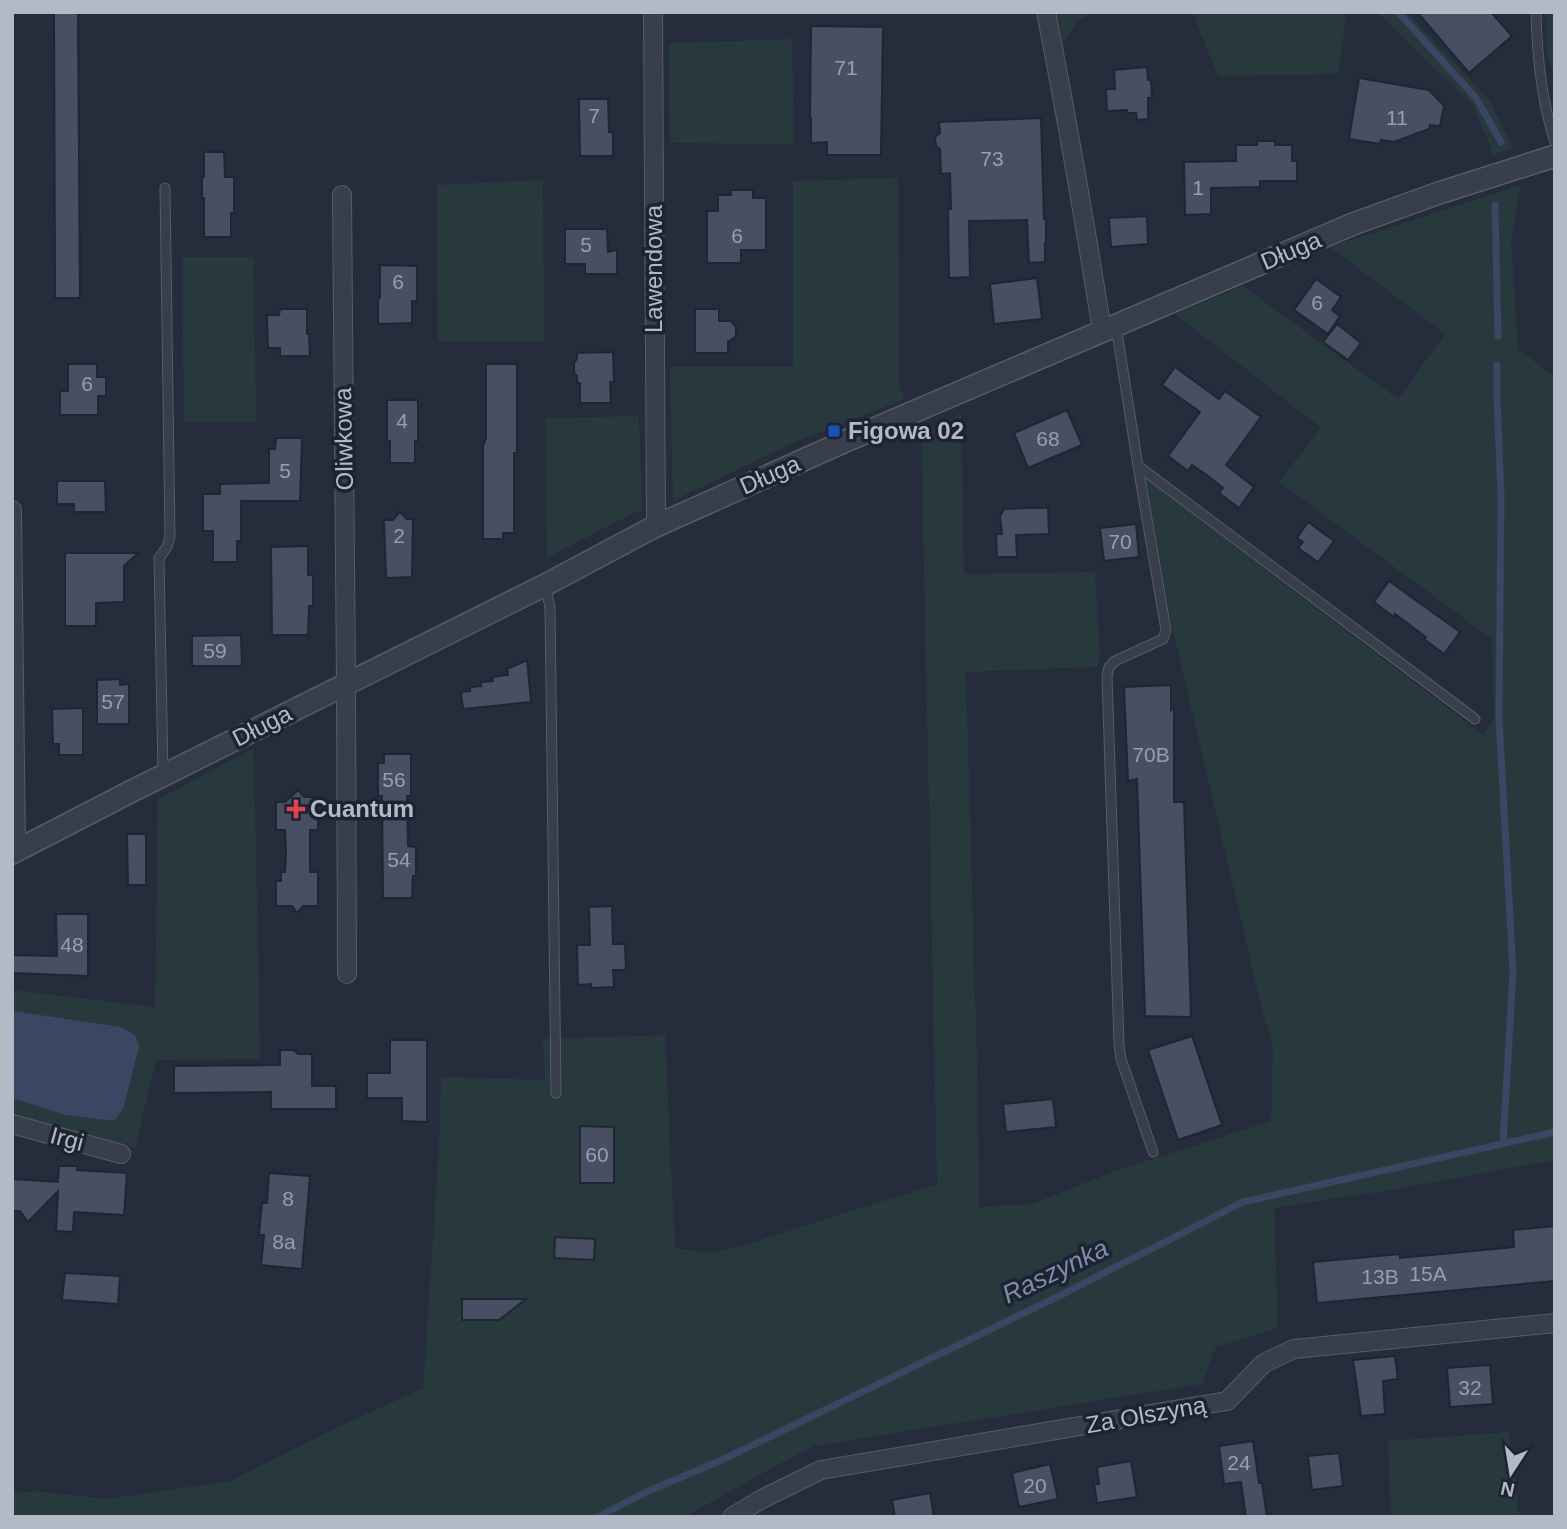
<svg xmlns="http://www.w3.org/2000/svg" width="1567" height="1529" viewBox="0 0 1567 1529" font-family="Helvetica,sans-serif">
  <rect width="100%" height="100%" fill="#252c3b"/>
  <g fill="#28393d">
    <polygon points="1058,12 1097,12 1077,21 1063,44"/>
    <polygon points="1192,12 1347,12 1338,74 1218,76"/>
    <polygon points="1377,12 1407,12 1490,101 1513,148 1493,155 1491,148 1473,105"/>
    <path d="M1546 12H1555L1553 71C1543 52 1545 34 1546 12Z"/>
    <polygon points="792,39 794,144 670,143 669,43"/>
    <polygon points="898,178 899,387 905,399 793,443 673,501 670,367 793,367 793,181"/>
    <polygon points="543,180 544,341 438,341 437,185"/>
    <polygon points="1521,185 1511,239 1518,349 1555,377 1555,1160 1397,1189 1274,1208 1278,1328 1216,1347 1202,1384 814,1446 766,1471 685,1517 12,1517 12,1493 36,1491 106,1499 230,1481 332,1430 423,1388 439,1145 441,1077 545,1080 543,1039 665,1035 675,1248 709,1253 744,1245 937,1184 921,432 961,414 964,574 1095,572 1100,658 1097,667 966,672 977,1064 979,1207 1032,1204 1115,1171 1271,1121 1273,1046 1263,1014 1171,622 1146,479 1483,735 1494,718 1492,639 1279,482 1321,428 1175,314 1243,286 1398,399 1445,334 1330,247"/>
    <polygon points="182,257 254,257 256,422 184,422"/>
    <polygon points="639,416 642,509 546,558 545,418"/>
    <polygon points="254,748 260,1059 156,1060 135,1148 12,1114 12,990 155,1007 158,799"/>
    <polygon points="1509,1432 1519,1517 1391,1517 1388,1441"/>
  </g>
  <polygon fill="#3a4662" points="12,1011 121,1027 136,1036 139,1047 123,1109 114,1121 66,1115 12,1098"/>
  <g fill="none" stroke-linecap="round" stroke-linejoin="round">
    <g stroke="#3a4662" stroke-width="7">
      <polyline points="1398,12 1476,98 1501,142"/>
      <polyline points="1495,205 1498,336"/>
      <polyline points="1497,365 1497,396 1501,497 1499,719 1513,972 1503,1144"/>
      <polyline points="598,1517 646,1492 722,1460 1063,1294 1243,1202 1555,1132"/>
    </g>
  </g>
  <g fill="#494f62" stroke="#202533" stroke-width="2">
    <polygon points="54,12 78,12 80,298 55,298"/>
    <polygon points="1417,12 1491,12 1512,36 1469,73"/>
    <polygon points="811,26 883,27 881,155 827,155 827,142 811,143 811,118 810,118"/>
    <polygon points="1147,67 1148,80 1151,80 1152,98 1148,98 1148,119 1137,120 1136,113 1127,113 1127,110 1107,111 1106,89 1115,89 1114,70"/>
    <polygon points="1359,78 1429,90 1444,106 1440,126 1430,125 1429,129 1394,142 1381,140 1380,144 1349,139"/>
    <polygon points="579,99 608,99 609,132 613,133 613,156 580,156"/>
    <polygon points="1041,118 1044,219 1046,219 1046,243 1045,243 1045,262 1029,263 1027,220 969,221 970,277 949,278 948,209 951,209 950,173 941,174 940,149 936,146 935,137 940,133 939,122"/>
    <polygon points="1257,141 1275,141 1275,145 1292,145 1292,161 1297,161 1297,181 1260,181 1260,187 1211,188 1211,214 1185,215 1184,162 1236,161 1236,145 1257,145"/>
    <polygon points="204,152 224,152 225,177 234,177 234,213 231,213 231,237 204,237 204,198 202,198 202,177 204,177"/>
    <polygon points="731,190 753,190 753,198 766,198 766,250 741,250 741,263 707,263 707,211 718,211 718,195 731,195"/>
    <polygon points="1147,216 1148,244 1111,247 1109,218"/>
    <polygon points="565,229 607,229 608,252 617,250 617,274 585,274 585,264 565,264"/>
    <polygon points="380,265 417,266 417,301 412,301 412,323 378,324 378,299 380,298"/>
    <polygon points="1037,278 1042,319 994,324 990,284"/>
    <polygon points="1316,279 1341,297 1332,310 1340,316 1328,334 1294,310"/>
    <polygon points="280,309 307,309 307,334 309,334 310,356 280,356 280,348 268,348 267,315 279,315"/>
    <polygon points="695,309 719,309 719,321 731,321 736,327 736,336 730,341 728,341 728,353 695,353"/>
    <polygon points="1337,324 1361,343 1348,360 1323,342"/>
    <polygon points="613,352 614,382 610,382 611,403 580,403 580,383 577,383 577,376 574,373 574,363 577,359 577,353"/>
    <polygon points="68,364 97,364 97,377 106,377 106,396 98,396 98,415 60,415 60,391 68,391"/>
    <polygon points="486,364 517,364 517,453 514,453 514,533 503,533 503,539 483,539 483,446 486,438"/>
    <polygon points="1175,367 1219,399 1225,391 1261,417 1226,465 1254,487 1239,508 1219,493 1223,488 1208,476 1192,465 1188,471 1168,456 1200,412 1162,385"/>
    <polygon points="387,400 418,400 418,441 415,441 415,463 390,463 390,441 387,441"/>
    <polygon points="1067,410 1082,445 1028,468 1014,433"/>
    <polygon points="276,438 302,438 300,501 241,501 241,541 237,541 237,562 213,562 213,531 203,531 203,494 220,494 220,484 269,483 269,449 275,449"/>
    <polygon points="57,481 105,481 106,512 74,512 74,504 57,504"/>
    <polygon points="1032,508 1048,508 1049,534 1016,535 1017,557 997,557 996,534 1002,534 1000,516 1004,509"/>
    <polygon points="400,512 407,519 413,519 412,577 386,578 384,520 393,520"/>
    <polygon points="1308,522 1334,541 1318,562 1298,548 1303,542 1297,538"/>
    <polygon points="1136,524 1139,557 1104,561 1100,528"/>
    <polygon points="308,546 308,575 313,575 313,606 309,606 308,635 272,635 271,547"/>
    <polygon points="65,553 138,553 124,566 124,602 96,603 96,626 65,626"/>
    <polygon points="1389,581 1460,632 1444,654 1424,639 1426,637 1395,614 1394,617 1374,602"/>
    <polygon points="241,635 242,666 192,666 192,636"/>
    <polygon points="527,660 531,702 463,709 461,692 470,691 470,687 481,686 481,682 493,681 492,677 508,675 507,669"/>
    <polygon points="120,679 120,685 129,684 129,724 97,724 97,680"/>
    <polygon points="1171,685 1171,710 1174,707 1174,802 1184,802 1191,1017 1145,1016 1137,779 1128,781 1124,687"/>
    <polygon points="83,708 83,755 59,755 59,744 53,744 52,709"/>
    <polygon points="384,754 411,754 411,796 407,796 408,846 416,847 416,876 413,876 412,898 383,898 382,796 378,796 378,763 384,763"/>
    <polygon points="298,790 304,797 318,797 318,830 310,830 310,872 318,872 318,906 303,906 297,913 292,906 276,906 276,881 281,881 281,872 285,872 286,851 285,830 276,830 276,802 285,802"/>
    <polygon points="127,834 146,834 146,885 128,885"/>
    <polygon points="612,906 613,944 625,944 626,970 613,970 614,987 591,988 591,984 578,985 577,945 590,945 589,907"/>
    <polygon points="56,914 88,914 88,976 12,973 12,955 57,956"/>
    <polygon points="1192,1036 1222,1125 1178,1140 1148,1050"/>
    <polygon points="390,1040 427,1040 427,1122 402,1121 402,1098 367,1098 367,1073 390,1073"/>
    <polygon points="280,1050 294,1050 298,1054 312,1054 312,1086 336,1086 336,1109 271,1109 271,1092 174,1093 174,1066 280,1065"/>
    <polygon points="1053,1099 1056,1127 1006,1132 1003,1104"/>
    <polygon points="580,1126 614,1127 614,1183 580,1183"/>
    <polygon points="59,1166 77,1166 77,1170 127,1173 124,1215 74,1212 73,1232 56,1231 58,1191 28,1222 20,1211 12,1211 12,1179 58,1182"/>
    <polygon points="269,1173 310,1176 302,1269 261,1265 264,1235 259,1235 262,1203 267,1203"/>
    <polygon points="1555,1226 1555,1281 1317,1303 1313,1262 1400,1254 1400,1258 1514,1247 1513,1230"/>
    <polygon points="555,1237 595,1239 594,1260 554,1258"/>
    <polygon points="65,1273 120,1276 118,1304 62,1300"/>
    <polygon points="462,1299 526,1299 499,1320 462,1320"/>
    <polygon points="1395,1356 1398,1379 1383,1381 1385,1414 1361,1416 1353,1360"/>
    <polygon points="1490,1365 1493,1404 1450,1407 1447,1368"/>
    <polygon points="1253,1441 1259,1483 1262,1483 1267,1517 1246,1517 1241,1482 1224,1484 1219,1446"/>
    <polygon points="1339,1453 1343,1486 1312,1490 1308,1456"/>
    <polygon points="1131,1461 1137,1497 1097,1503 1094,1484 1099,1484 1097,1467"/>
    <polygon points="1050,1464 1058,1499 1019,1507 1012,1473"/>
    <polygon points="930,1493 934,1517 895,1517 892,1500"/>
  </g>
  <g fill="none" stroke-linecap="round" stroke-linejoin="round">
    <defs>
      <g id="service">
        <path d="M1536 12C1537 56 1541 100 1555 142"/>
        <polyline points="1116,326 1138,466 1166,630 1163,639 1115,661 1109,667 1107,676 1119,1044 1121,1059 1153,1152"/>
        <polyline points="1138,466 1475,719"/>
        <polyline points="545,585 550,607 556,1093"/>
        <polyline points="163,774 159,558 167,547 170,537 165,188"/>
      </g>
      <g id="minor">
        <polyline points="653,12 656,526"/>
        <path d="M1046 12C1067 118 1085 224 1102 331"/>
        <polyline points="342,195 346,684 347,974"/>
        <polyline points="12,510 16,851"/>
        <polyline points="12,1124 121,1154"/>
        <polyline points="732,1517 760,1500 821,1470 1227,1401 1264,1363 1294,1349 1555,1323"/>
      </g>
      <polyline id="tertiary" points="12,853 132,791 545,585 656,526 848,440 1353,224 1439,193 1555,156"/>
    </defs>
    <use href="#service" stroke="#575c6a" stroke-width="11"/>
    <use href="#minor" stroke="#575c6a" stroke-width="20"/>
    <use href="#tertiary" stroke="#575c6a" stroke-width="24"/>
    <use href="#service" stroke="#383e4c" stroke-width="9"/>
    <use href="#minor" stroke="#383e4c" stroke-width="18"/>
    <use href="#tertiary" stroke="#383e4c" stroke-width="21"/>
  </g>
  <rect fill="#1a4fb4" stroke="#1e2331" stroke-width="2.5" x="827" y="424" width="14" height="14" rx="3.5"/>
  <path fill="#e0444e" stroke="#1e2331" stroke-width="2.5" d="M292.5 798.5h7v7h7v7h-7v7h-7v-7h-7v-7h7z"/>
  <g text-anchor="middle" stroke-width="7" stroke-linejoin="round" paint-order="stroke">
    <g font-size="21" fill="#999eae">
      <text x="846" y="75">71</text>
      <text x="594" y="123">7</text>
      <text x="1397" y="125">11</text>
      <text x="992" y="166">73</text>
      <text x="1198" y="195">1</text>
      <text x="737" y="243">6</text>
      <text x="586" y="252">5</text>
      <text x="398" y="289">6</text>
      <text x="1317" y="310">6</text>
      <text x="87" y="391">6</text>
      <text x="402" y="428">4</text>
      <text x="1048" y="446">68</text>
      <text x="285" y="478">5</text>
      <text x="399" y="543">2</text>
      <text x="1120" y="549">70</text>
      <text x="215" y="658">59</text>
      <text x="113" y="709">57</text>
      <text x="1151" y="762">70B</text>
      <text x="394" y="787">56</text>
      <text x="399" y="867">54</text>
      <text x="72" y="952">48</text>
      <text x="597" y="1162">60</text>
      <text x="288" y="1206">8</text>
      <text x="284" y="1249">8a</text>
      <text x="1428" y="1281">15A</text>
      <text x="1380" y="1284">13B</text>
      <text x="1470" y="1395">32</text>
      <text x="1239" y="1470">24</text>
      <text x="1035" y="1493">20</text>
    </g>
    <g font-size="24" fill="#b4b9c7" stroke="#1e2331">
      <text transform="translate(1291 251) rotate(-23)" y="8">Długa</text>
      <text transform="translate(654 269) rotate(-90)" y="8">Lawendowa</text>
      <text transform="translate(344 439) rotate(-91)" y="8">Oliwkowa</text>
      <text transform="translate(770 475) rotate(-24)" y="8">Długa</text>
      <text transform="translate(262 726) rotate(-27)" y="8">Długa</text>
      <text transform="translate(67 1139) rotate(15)" y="8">Irgi</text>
      <text transform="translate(1146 1415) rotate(-10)" y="8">Za Olszyną</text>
    </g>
    <g font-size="24" font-weight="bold" fill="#b4b9c7" stroke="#1e2331" text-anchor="start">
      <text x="848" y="439">Figowa 02</text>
      <text x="310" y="817">Cuantum</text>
    </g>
    <g font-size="26" font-style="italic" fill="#7d8dad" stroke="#1e2331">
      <text transform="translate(1055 1271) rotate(-26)" y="9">Raszynka</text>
    </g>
  </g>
  <rect width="1567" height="1529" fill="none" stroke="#b4b9c7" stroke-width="28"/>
  <g transform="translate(1511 1473) rotate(192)" stroke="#1e2331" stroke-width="5" paint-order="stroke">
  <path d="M0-5L12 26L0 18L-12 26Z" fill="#b4b9c7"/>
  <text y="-10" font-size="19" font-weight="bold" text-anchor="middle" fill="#b4b9c7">N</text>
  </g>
</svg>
